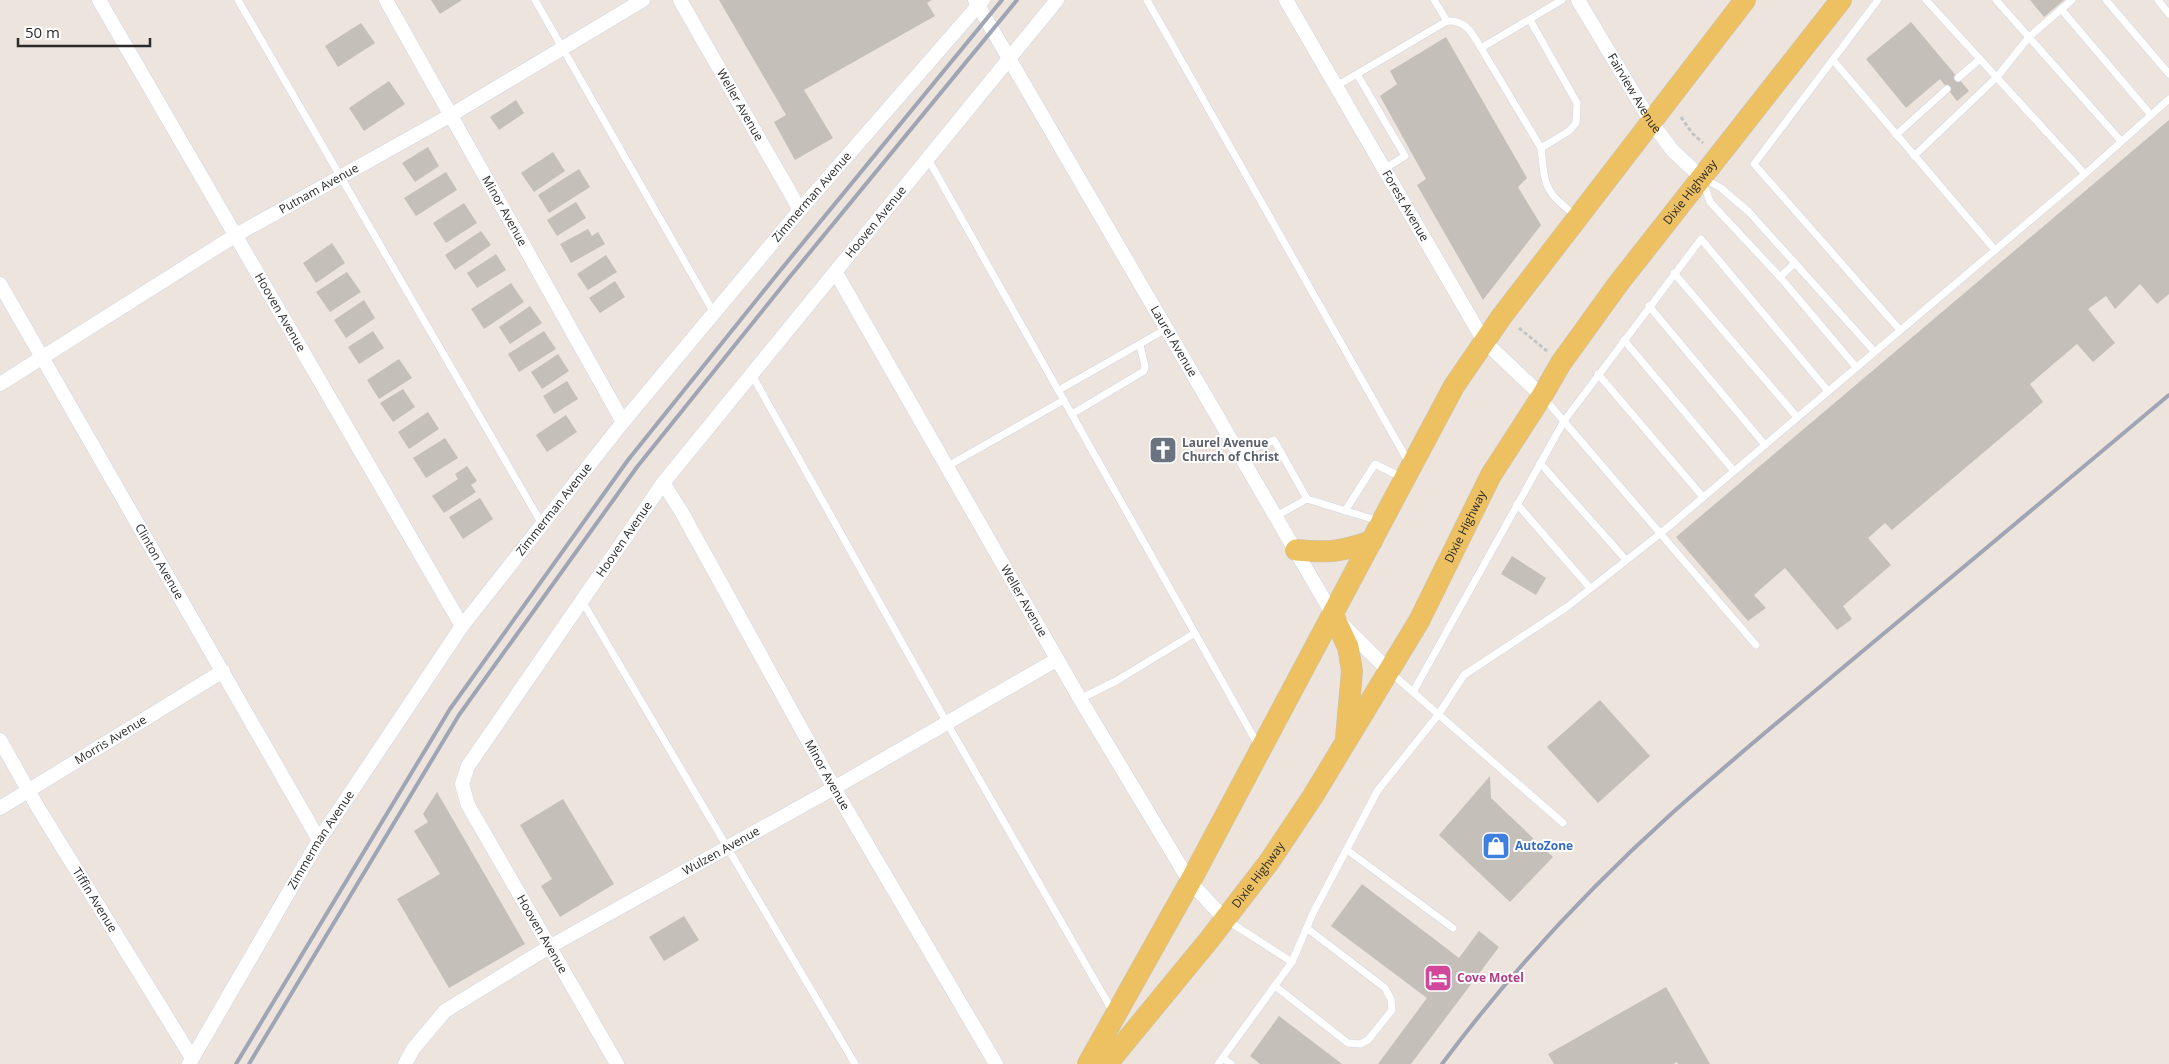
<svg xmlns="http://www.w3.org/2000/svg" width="2169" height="1064" viewBox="0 0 2169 1064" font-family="'Open Sans',sans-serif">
  <rect width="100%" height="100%" fill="#ece4dd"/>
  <g fill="#c5bfb9">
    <polygon points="431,0 462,0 440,14"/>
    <polygon points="719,0 932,0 927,3 935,16 804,90 833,138 795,160 774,122 786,115"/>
    <polygon points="2030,0 2064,0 2044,17"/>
    <polygon points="1911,22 1969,91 1957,101 1940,79 1906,108 1866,59"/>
    <polygon points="361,23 375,43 338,67 325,46"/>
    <polygon points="1446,37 1527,178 1518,187 1541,225 1483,300 1417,185 1426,179 1380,96 1397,84 1390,71"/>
    <polygon points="389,81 405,104 364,131 349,108"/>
    <polygon points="516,100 524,113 499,130 490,117"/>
    <polygon points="2169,120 2169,294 2157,304 2140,284 2115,309 2106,296 2088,309 2115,343 2093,362 2077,344 2030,384 2043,402 1892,530 1885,523 1868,538 1891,565 1843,606 1852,619 1837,630 1785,568 1754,595 1766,608 1748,621 1676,537"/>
    <polygon points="428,147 439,166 415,182 402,163"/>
    <polygon points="553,152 565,171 534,192 521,173"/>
    <polygon points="579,169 590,187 549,213 538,195"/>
    <polygon points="446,172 457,190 416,216 404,198"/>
    <polygon points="576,202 586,218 557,236 547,220"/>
    <polygon points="464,203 477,223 446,243 433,223"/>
    <polygon points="588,229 592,236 598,232 605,244 571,263 560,244"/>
    <polygon points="481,231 491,245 455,270 445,255"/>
    <polygon points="332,243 345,263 316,283 303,263"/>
    <polygon points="496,254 506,270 477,288 467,273"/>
    <polygon points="606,255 617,272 588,290 577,274"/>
    <polygon points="347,272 361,292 330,312 316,292"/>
    <polygon points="615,281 625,297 600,313 589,298"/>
    <polygon points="511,283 524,302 484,329 471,309"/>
    <polygon points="364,300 375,318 346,338 334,320"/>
    <polygon points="530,306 542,323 510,344 499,327"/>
    <polygon points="373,331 384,348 359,364 348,347"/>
    <polygon points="544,331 556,349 519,372 508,354"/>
    <polygon points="558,354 569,371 542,389 531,372"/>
    <polygon points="399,359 412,378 379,399 367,380"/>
    <polygon points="567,381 578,399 554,414 543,396"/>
    <polygon points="403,389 415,407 393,422 380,403"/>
    <polygon points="428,412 439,429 409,449 398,432"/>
    <polygon points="566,415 577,432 547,452 536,435"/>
    <polygon points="445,438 458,458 426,478 413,458"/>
    <polygon points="467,466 477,481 471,485 476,492 444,513 432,496 458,479 455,474"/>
    <polygon points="480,498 493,519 463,539 449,517"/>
    <polygon points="1512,556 1546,578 1536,595 1501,574"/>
    <polygon points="1600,700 1650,756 1598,803 1547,747"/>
    <polygon points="1490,776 1491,798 1553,857 1510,902 1439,835"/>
    <polygon points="437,792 525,944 449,988 397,899 440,874 414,831 428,822 423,814"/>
    <polygon points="563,799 614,884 560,917 541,886 552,879 520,825"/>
    <polygon points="1362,884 1459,958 1479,931 1499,947 1411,1064 1378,1064 1427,998 1331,926"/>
    <polygon points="684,916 699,940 664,961 649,937"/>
    <polygon points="1666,987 1710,1064 1678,1064 1677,1062 1673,1064 1554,1064 1548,1054"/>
    <polygon points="1279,1016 1342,1064 1260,1064 1250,1056"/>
  </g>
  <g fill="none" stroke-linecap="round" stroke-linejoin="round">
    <defs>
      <g id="lane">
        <polyline points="238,0 542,524"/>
        <polyline points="535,0 714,313"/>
        <polyline points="1147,0 1409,463"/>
        <polyline points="1434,0 1447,21"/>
        <polyline points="1878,0 1754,164 1900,330"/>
        <polyline points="1926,0 2085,174"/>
        <polyline points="1996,0 2121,141"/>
        <polyline points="2106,0 2169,74"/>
        <polyline points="2158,0 2169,14"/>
        <polyline points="2061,9 2151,115"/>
        <polyline points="1530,20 1577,103 1576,123 1569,131 1541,148 1481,48 1562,0"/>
        <polyline points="1833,60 1995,250"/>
        <path d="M1357 74 1447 21C1466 20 1472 33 1481 48"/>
        <polyline points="1958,78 1980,59"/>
        <polyline points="1336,86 1357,74 1405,156 1384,169"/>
        <polyline points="1896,135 1947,89"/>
        <path d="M1541 148C1545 189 1545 191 1577 217"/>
        <polyline points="1914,156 1997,77 2029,37 2072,0"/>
        <polyline points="928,159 1258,745"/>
        <polyline points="1703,178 1721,188 1749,212 1874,351"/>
        <polyline points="1703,182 1710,202 1780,277 1856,367"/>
        <polyline points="1674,273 1797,417"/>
        <polyline points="1780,277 1795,263"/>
        <polyline points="1649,306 1765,445"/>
        <polyline points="1624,340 1734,471"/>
        <polyline points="1598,374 1703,497"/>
        <polyline points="752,375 947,723 1113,1012"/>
        <polyline points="1059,390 1166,329"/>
        <polyline points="1544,398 1756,645"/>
        <polyline points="1072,414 1144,371 1145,366 1140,345"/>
        <polyline points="1240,454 1274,440 1307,499 1276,516"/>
        <polyline points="1540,463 1626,560"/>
        <polyline points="946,467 1064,400"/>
        <polyline points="1307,499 1379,521"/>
        <polyline points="1517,504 1590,588"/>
        <polyline points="1345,511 1375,464 1403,478"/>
        <polyline points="582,601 855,1064"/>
        <polyline points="1391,673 1563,823"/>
        <polyline points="1413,692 1564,421 1701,239 1828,391"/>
        <polyline points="1080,699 1116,681 1195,633"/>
        <polyline points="1347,850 1453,928"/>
        <polyline points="1228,921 1292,962"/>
        <polyline points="1275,986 1348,1043 1360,1044 1368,1040 1392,1010 1391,999 1385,988 1308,929"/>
        <polyline points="1223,1058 1231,1064"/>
        <polyline points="1218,1064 1292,962 1313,913 1378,790 1438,715 1464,675 1567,607 1661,533 2085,174 2169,99"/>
      </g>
      <g id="street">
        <path id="s1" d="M99 0 462 626"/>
        <path id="s2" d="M386 0 623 422"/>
        <path id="s3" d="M680 0 800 210"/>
        <path id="s4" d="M975 0 1333 615 1389 671"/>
        <path id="s5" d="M1286 0 1484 341 1542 396"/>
        <path id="s6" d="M1578 0 1651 122 1673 151 1701 177"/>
        <path id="s7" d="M836 273 1080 699 1190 882 1225 919"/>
        <path id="s8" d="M0 284 319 840"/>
        <path id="s9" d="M0 384 236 235 451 115 643 0"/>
        <path id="s10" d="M663 483 681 511 834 788 996 1064"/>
        <path id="s11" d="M0 740 37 806 192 1058"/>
        <path id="s12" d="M0 808 223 671"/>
        <path id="s13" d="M189 1064 319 840 462 626 623 422 800 210 983 0"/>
        <path id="s14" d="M405 1064 413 1049 445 1011 549 947 834 788 1056 660"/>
        <path id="s15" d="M617 1064 468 805 462 784 468 766 663 483 1057 0"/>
      </g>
      <g id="primary">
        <path d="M1296 550C1329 553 1340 552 1372 541"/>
        <polyline points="1333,615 1348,647 1352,671 1346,738"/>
        <polyline points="1088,1064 1190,882 1454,386 1502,316 1745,0"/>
        <path id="s16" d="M1107 1064 1209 940 1269 862 1313 796 1419 621 1491 475 1542 396 1561 363 1618 284 1841 0"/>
      </g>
    </defs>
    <use href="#lane" stroke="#d2d7e3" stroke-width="8"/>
    <use href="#street" stroke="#d2d7e3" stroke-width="15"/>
    <use href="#primary" stroke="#c4c4c4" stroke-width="22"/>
    <g stroke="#c4c4c4" stroke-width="3" stroke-dasharray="4 2.5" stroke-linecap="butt">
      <polyline points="1681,117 1692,133 1703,143"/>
      <polyline points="1519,328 1547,351"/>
    </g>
    <use href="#lane" stroke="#fff" stroke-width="7"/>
    <use href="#street" stroke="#fff" stroke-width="14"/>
    <use href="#primary" stroke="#edc061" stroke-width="21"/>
    <g stroke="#a0a5b5" stroke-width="4">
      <polyline points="236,1064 450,709 628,460 779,272 1002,0"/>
      <polyline points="249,1064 459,715 637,467 788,279 1017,0"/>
      <path d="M1442 1064C1509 974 1587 890 1670 815 1729 762 1791 711 1852 660 1958 572 2063 484 2169 395"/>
    </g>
  </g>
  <defs>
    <symbol id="church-square" viewBox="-11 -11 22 22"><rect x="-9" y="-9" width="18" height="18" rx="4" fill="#6b7280" stroke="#fff"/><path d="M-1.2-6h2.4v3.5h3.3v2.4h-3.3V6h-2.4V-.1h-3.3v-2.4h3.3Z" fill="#fff"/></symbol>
    <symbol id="shop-square" viewBox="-11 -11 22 22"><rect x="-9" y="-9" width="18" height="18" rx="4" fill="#3f7fe0" stroke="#fff"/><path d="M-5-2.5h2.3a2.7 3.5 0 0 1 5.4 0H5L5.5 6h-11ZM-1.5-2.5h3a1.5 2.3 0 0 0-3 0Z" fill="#fff"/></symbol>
    <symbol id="hotel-square" viewBox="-11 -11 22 22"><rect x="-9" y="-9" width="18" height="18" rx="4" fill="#d1479c" stroke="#fff"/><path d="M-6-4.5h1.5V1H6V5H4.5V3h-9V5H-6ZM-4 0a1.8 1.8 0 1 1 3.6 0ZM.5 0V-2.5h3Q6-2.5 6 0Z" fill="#fff"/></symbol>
  </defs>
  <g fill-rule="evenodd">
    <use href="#church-square" x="1147" y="434" width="32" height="32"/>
    <use href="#shop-square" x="1480" y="830" width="32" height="32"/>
    <use href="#hotel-square" x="1422" y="962" width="32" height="32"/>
  </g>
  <g text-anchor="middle" stroke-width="4" stroke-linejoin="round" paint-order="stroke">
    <g font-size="12" fill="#2b2b2b" stroke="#fff">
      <text dy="4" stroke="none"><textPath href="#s6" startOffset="109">Fairview Avenue</textPath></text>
      <text dy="4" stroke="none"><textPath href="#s3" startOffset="121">Weller Avenue</textPath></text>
      <text dy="4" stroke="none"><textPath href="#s9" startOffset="374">Putnam Avenue</textPath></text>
      <text dy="4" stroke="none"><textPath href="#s16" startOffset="1052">Dixie Highway</textPath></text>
      <text dy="4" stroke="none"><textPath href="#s13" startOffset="1070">Zimmerman Avenue</textPath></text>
      <text dy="4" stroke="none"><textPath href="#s5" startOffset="238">Forest Avenue</textPath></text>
      <text dy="4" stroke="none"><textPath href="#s2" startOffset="242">Minor Avenue</textPath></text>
      <text dy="4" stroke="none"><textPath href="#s15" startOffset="1020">Hooven Avenue</textPath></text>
      <text dy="4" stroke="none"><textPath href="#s1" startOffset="361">Hooven Avenue</textPath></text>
      <text dy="4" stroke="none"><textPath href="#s4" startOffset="395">Laurel Avenue</textPath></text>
      <text dy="4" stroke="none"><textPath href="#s13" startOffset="665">Zimmerman Avenue</textPath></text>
      <text dy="4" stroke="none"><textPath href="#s16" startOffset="648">Dixie Highway</textPath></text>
      <text dy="4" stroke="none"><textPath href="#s15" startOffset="615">Hooven Avenue</textPath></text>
      <text dy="4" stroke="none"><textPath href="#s8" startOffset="320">Clinton Avenue</textPath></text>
      <text dy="4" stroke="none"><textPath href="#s7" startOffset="378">Weller Avenue</textPath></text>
      <text dy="4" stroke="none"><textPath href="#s12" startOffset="130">Morris Avenue</textPath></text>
      <text dy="4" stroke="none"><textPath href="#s10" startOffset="335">Minor Avenue</textPath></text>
      <text dy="4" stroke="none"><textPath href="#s13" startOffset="260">Zimmerman Avenue</textPath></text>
      <text dy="4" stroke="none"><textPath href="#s14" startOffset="386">Wulzen Avenue</textPath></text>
      <text dy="4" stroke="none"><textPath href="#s16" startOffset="242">Dixie Highway</textPath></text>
      <text dy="4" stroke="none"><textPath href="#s11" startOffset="186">Tiffin Avenue</textPath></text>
      <text transform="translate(542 934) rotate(60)" y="4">Hooven Avenue</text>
    </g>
    <g font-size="12" font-weight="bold" fill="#5b616d" stroke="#fff" text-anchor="start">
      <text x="1182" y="447">Laurel Avenue<tspan x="1182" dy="14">Church of Christ</tspan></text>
    </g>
    <g font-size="12" font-weight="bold" fill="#366cbe" stroke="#fff" text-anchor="start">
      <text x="1515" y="850">AutoZone</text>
    </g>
    <g font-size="12" font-weight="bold" fill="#b23c85" stroke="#fff" text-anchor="start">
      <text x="1457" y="982">Cove Motel</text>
    </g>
  </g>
  <path d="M18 38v8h132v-8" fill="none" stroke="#2b2b2b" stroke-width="2.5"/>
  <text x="25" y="38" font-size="15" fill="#2b2b2b" stroke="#ffffff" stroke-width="4" paint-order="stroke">50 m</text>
</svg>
